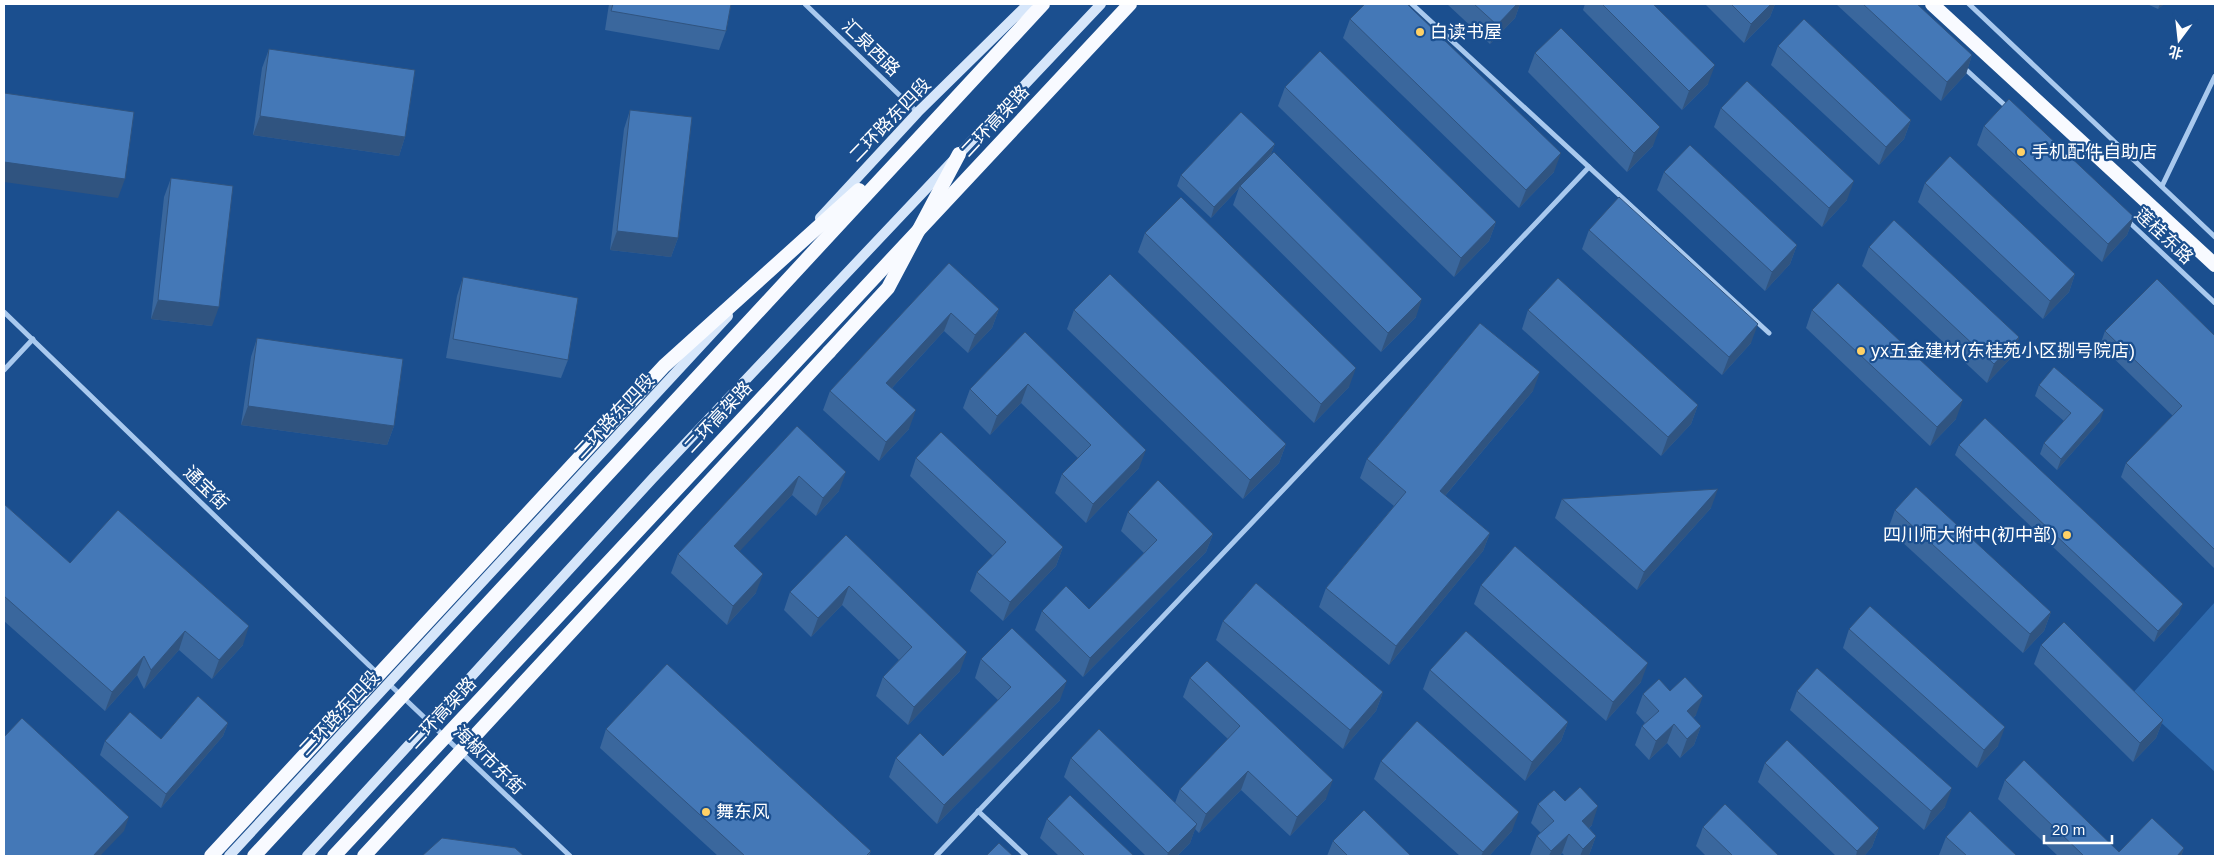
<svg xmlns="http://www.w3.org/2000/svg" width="2219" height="860" viewBox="0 0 2219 860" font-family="Arial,'Noto Sans SC',sans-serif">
  <rect width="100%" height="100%" fill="#1b4f8f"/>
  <polygon fill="#2e69ad" points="2215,602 2215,772 2131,695"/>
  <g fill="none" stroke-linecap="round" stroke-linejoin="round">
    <g stroke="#a9c9ee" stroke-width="5">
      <polyline points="805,4 917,112"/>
      <polyline points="1412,4 1769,333"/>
      <polyline points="1969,4 2215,237"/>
      <polyline points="1962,66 2009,109"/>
      <polyline points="2162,186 2215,76"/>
      <polyline points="2128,221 2215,303"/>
      <polyline points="4,312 377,673"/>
      <polyline points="4,370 33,339"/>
      <polyline points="387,682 570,856"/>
      <polyline points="978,811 1026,856"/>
      <polyline points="936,856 1589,167"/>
    </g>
    <g stroke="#d6e6fa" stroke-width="10">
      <polyline points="820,218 918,112 1028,4"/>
      <polyline points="229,856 728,316"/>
      <polyline points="307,856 653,478 1101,4"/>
    </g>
    <g stroke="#f8faff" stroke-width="14">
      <polyline points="1932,4 2215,265"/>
      <polyline points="829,352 888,288 959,154"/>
    </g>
    <g stroke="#f8faff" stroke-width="14">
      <polyline points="211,856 664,366 859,190"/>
      <polyline points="254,856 1043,4"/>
      <polyline points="334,856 1130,4"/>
      <polyline points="364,856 829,352"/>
    </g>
  </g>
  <g fill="#3a679d">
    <polygon points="609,4 731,4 726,31 719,50 605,30"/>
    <polygon points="1447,4 1520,4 1515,18 1490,44"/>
    <polygon points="1585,4 1653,4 1708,84 1682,110 1583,10"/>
    <polygon points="1705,4 1775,4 1770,17 1744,43"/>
    <polygon points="1836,4 1917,4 1972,55 1966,74 1941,101"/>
    <polygon points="2147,4 2164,4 2158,9"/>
    <polygon points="1350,19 1554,172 1519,208 1343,38"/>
    <polygon points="1778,46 1911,120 1904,139 1879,165 1771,65"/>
    <polygon points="269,49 405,137 399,156 253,135 262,68"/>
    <polygon points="1535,53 1653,146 1627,172 1528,72"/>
    <polygon points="1285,87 1496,222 1489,241 1454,277 1278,106"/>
    <polygon points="1721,108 1847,200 1822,227 1714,127"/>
    <polygon points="630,110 678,238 671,257 610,250 624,129"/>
    <polygon points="1984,126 2134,217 2127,235 2102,262 1977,145"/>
    <polygon points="1275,144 1271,154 1416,317 1381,352 1233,205 1239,188 1211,218 1177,186 1181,175"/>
    <polygon points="1664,172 1797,245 1790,264 1765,291 1657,190"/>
    <polygon points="171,178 212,326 151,319 164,197"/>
    <polygon points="1925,183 2075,274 2069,292 2043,319 1918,202"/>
    <polygon points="1589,230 1751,343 1722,375 1582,249"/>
    <polygon points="1145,233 1349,387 1314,423 1138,252"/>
    <polygon points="1869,247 2019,337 2013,356 1987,383 1862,266"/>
    <polygon points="949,263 999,309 992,328 968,353 944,331 892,388 909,429 879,461 823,410 830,391"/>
    <polygon points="463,277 568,360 561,378 446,358 457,296"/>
    <polygon points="1074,310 1286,444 1279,463 1243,499 1067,329"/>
    <polygon points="1528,310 1698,405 1691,424 1661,456 1522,329"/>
    <polygon points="1812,310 1956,419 1930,446 1806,328"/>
    <polygon points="2105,331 2215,336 2215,569 2121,477 2126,463 2173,416 2100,345"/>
    <polygon points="1025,332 1139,468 1086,523 1055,493 1062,474 1078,458 1021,403 990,435 963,408 970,389"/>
    <polygon points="257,338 394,426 387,445 241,425 251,357"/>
    <polygon points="2039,385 2100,421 2057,470 2040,454 2044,443 2064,421 2035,396"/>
    <polygon points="1533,391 1445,496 1490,533 1483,551 1389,665 1319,607 1326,588 1394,506 1360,478 1367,459"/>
    <polygon points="797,426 839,491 816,516 792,495 739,551 756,593 727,625 671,573 678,554"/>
    <polygon points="1959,445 2179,614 2154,642 1955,455"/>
    <polygon points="916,458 1063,547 1056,566 1003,621 970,591 977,572 993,556 910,476"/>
    <polygon points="1562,499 1711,508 1637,590 1555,518"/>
    <polygon points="4,504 70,563 243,645 212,679 179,650 144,689 137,675 105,711 4,621"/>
    <polygon points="1895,510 2051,612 2044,631 2023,653 1888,529"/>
    <polygon points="1128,512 1213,534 1206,552 1083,677 1035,630 1042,611 1089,609 1144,553 1121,531"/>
    <polygon points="846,535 960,671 908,725 876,696 883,677 899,660 842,605 811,637 784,610 790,592"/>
    <polygon points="1481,585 1641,682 1606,721 1474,604"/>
    <polygon points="1223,621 1383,692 1376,711 1343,749 1216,640"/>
    <polygon points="1849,629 1998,746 1977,768 1843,648"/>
    <polygon points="2041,645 2163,720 2156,738 2133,762 2034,664"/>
    <polygon points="981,659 1060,700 937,824 889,777 896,758 943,756 998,700 975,678"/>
    <polygon points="1430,670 1568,722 1561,741 1525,781 1423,689"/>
    <polygon points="1190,678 1326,799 1290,836 1241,790 1199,833 1195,829 1190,843 1177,856 1146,856 1064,777 1071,758 1175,803 1180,789 1228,739 1183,697"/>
    <polygon points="1670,691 1696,715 1693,718 1701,726 1694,745 1680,758 1667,743 1649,760 1635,745 1642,726 1645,723 1636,713 1643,694"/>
    <polygon points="1797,691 1945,807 1924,830 1790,710"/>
    <polygon points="228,723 223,736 161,808 100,755 105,741 161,739"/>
    <polygon points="606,729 871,851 869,856 718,856 600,748"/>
    <polygon points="1381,761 1512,831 1489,856 1460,856 1374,779"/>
    <polygon points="1765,763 1879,828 1872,847 1864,856 1836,856 1758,782"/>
    <polygon points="2005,780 2119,852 2184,848 2181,856 2058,856 1998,799"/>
    <polygon points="1565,801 1592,825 1589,828 1596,836 1589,855 1588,856 1565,856 1562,853 1559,856 1531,856 1530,855 1537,836 1541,833 1531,823 1538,804"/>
    <polygon points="1047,819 1134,856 1059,856 1040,838"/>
    <polygon points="1703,827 1779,856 1706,856 1696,846"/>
    <polygon points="1946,837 2017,856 1940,856 1939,855"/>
    <polygon points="1333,841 1411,856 1327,856"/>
  </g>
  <g fill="#305480">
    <polygon points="1517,4 1520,4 1515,18 1490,44 1497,25"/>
    <polygon points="1771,4 1775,4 1770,17 1744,43 1751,24"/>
    <polygon points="2160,4 2164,4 2158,9"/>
    <polygon points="1972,55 1966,74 1941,101 1947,82"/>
    <polygon points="1715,65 1708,84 1682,110 1689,91"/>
    <polygon points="260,116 405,137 399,156 253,135"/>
    <polygon points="1911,120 1904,139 1879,165 1886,147"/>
    <polygon points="1660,127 1653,146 1627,172 1634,153"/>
    <polygon points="1275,144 1271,154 1240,186 1239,188 1211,218 1214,207"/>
    <polygon points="1561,153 1554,172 1519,208 1526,190"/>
    <polygon points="4,162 125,179 118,198 4,182"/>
    <polygon points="1854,181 1847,200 1822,227 1829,208"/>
    <polygon points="2134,217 2127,235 2102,262 2108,244"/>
    <polygon points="1496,222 1489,241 1454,277 1461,258"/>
    <polygon points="617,231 678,238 671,257 610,250"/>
    <polygon points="1797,245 1790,264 1765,291 1772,272"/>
    <polygon points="2075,274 2069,292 2043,319 2050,301"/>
    <polygon points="1422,299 1416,317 1381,352 1388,333"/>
    <polygon points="158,300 219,307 212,326 151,319"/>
    <polygon points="999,309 992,328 968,353 975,335"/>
    <polygon points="951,313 944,331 879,402 886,383"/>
    <polygon points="1758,324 1751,343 1722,375 1729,357"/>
    <polygon points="2019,337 2013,356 1987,383 1994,364"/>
    <polygon points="1356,368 1349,387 1314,423 1321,404"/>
    <polygon points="1540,372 1533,391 1433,510 1440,491"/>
    <polygon points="1028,384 1021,403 990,435 997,416"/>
    <polygon points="1963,400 1956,419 1930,446 1937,427"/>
    <polygon points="1698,405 1691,424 1661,456 1668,437"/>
    <polygon points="248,406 394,426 387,445 241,425"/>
    <polygon points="916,410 909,429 879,461 886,442"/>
    <polygon points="2104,410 2100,421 2057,470 2061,459"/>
    <polygon points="1286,444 1279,463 1243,499 1250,480"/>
    <polygon points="1146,450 1139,468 1086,523 1093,504"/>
    <polygon points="846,472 839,491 816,516 823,498"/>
    <polygon points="799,476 792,495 727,565 734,546"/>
    <polygon points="1718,489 1711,508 1637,590 1644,572"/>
    <polygon points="1490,533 1483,551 1389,665 1396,646"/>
    <polygon points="1213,534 1206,552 1083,677 1090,658"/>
    <polygon points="1063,547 1056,566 1003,621 1010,602"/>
    <polygon points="763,574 756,593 727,625 733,606"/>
    <polygon points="849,586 842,605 811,637 818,618"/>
    <polygon points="2183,604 2179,614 2154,642 2158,631"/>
    <polygon points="2051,612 2044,631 2023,653 2030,634"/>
    <polygon points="249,626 243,645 212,679 219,660"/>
    <polygon points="185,631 179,650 144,689 151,670"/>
    <polygon points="967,652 960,671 908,725 914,707"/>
    <polygon points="144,656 137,675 105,711 112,692"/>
    <polygon points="1648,663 1641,682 1606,721 1613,702"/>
    <polygon points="1067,681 1060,700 937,824 944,805"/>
    <polygon points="1383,692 1376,711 1343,749 1350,730"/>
    <polygon points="1703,696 1696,715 1680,730 1687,711"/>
    <polygon points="2163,720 2156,738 2133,762 2140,743"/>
    <polygon points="1568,722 1561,741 1525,781 1532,762"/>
    <polygon points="228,723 223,736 161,808 166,794"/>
    <polygon points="1674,724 1667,743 1649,760 1656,741"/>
    <polygon points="1701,726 1694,745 1680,758 1687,739"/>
    <polygon points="2005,727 1998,746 1977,768 1984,750"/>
    <polygon points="1248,771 1241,790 1199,833 1206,814"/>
    <polygon points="1333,780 1326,799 1290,836 1297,817"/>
    <polygon points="1952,788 1945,807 1924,830 1931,811"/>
    <polygon points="1598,806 1592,825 1575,840 1582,821"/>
    <polygon points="1519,812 1512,831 1489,856 1481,856 1483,852"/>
    <polygon points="129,817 124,831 100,856 93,856"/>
    <polygon points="1197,824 1190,843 1177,856 1167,856 1168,853"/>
    <polygon points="1879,828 1872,847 1864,856 1856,856 1857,851"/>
    <polygon points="1569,834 1562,853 1559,856 1549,856 1551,851"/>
    <polygon points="1596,836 1589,855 1588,856 1580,856 1583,849"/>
    <polygon points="2184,848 2181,856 2177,856"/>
  </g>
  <g fill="#4478b7" stroke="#305480">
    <polygon points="613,4 731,4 726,31 611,11"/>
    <polygon points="1365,4 1407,4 1561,153 1526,190 1350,19"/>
    <polygon points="1474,4 1517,4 1497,25"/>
    <polygon points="1602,4 1653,4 1715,65 1689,91"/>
    <polygon points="1731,4 1771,4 1751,24"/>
    <polygon points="1863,4 1917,4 1972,55 1947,82"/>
    <polygon points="1804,19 1911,120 1886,147 1778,46"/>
    <polygon points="1561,28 1660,127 1634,153 1535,53"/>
    <polygon points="269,49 415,70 405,137 260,116"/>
    <polygon points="1320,51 1496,222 1461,258 1285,87"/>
    <polygon points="1747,81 1854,181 1829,208 1721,108"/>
    <polygon points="4,93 134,112 125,179 4,162"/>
    <polygon points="2009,99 2134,217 2108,244 1984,126"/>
    <polygon points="630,110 692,117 678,238 617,231"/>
    <polygon points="1241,112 1275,144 1214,207 1181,175"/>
    <polygon points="1690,145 1797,245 1772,272 1664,172"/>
    <polygon points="1274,152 1422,299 1388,333 1240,186"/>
    <polygon points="1950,156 2075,274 2050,301 1925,183"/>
    <polygon points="171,178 233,186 219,307 158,300"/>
    <polygon points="1181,197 1356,368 1321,404 1145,233"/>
    <polygon points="1619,197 1758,324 1729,357 1589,230"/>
    <polygon points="1894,220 2019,337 1994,364 1869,247"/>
    <polygon points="949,263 999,309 975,335 951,313 886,383 916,410 886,442 830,391"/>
    <polygon points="1110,274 1286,444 1250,480 1074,310"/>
    <polygon points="463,277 578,298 568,360 453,339"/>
    <polygon points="1558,278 1698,405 1668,437 1528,310"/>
    <polygon points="2157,279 2215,336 2215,550 2126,463 2182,406 2105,331"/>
    <polygon points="1838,283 1963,400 1937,427 1812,310"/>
    <polygon points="1480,323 1540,372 1440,491 1490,533 1396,646 1326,588 1406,492 1367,459"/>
    <polygon points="1025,332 1146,450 1093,504 1062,474 1091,445 1028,384 997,416 970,389"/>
    <polygon points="257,338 403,359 394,426 248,406"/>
    <polygon points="2054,367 2104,410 2061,459 2044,443 2071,413 2039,385"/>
    <polygon points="1985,418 2183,604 2158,631 1959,445"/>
    <polygon points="797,426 846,472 823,498 799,476 734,546 763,574 733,606 678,554"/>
    <polygon points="941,432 1063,547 1010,602 977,572 1006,542 916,458"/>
    <polygon points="1158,480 1213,534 1090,658 1042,611 1066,586 1089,609 1157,540 1128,512"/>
    <polygon points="1916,487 2051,612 2030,634 1895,510"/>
    <polygon points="1718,489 1644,572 1562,499"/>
    <polygon points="4,504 70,563 118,510 249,626 219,660 185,631 151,670 144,656 112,692 4,596"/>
    <polygon points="846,535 967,652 914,707 883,677 912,647 849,586 818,618 790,592"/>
    <polygon points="1515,546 1648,663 1613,702 1481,585"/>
    <polygon points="1256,583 1383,692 1350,730 1223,621"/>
    <polygon points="1870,606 2005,727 1984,750 1849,629"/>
    <polygon points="2064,622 2163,720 2140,743 2041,645"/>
    <polygon points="1012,628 1067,681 944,805 896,758 920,733 943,756 1011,687 981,659"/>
    <polygon points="1466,631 1568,722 1532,762 1430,670"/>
    <polygon points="1207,661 1333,780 1297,817 1248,771 1206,814 1180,789 1240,726 1190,678"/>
    <polygon points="667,664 871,851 866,856 745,856 606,729"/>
    <polygon points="1817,668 1952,788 1931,811 1797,691"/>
    <polygon points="1685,677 1703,696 1687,711 1701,726 1687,739 1674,724 1656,741 1642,726 1659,711 1643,694 1659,679 1670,691"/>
    <polygon points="198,696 228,723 166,794 105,741 130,712 161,739"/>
    <polygon points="22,718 129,817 93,856 4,856 4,737"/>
    <polygon points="1417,721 1519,812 1483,852 1381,761"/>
    <polygon points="1099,729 1197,824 1168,853 1071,758"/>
    <polygon points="1787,740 1879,828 1857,851 1765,763"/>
    <polygon points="2024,760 2119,852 2152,818 2184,848 2177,856 2084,856 2005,780"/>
    <polygon points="1580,787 1598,806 1582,821 1596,836 1583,849 1569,834 1551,851 1537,836 1554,821 1538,804 1554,790 1565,801"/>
    <polygon points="1070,795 1134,856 1085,856 1047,819"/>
    <polygon points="1725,804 1779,856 1733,856 1703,827"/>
    <polygon points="1364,810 1411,856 1348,856 1333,841"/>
    <polygon points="1970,811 2017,856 1967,856 1946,837"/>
    <polygon points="442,838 515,848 524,856 422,856"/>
    <polygon points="999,843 1013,856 986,856"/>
  </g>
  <g fill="#ffd166" stroke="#1b4f8f" stroke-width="2">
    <circle cx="1420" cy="32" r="5"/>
    <circle cx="2021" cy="152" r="5"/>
    <circle cx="1861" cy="351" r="5"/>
    <circle cx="2067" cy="535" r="5"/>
    <circle cx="706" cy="812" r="5"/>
  </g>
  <g text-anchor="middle" stroke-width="4.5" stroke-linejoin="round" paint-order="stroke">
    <g font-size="18" fill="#fff" stroke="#1b4f8f" text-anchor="start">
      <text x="1430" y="38">白读书屋</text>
      <text x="2031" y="158">手机配件自助店</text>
      <text x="1871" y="357">yx五金建材(东桂苑小区捌号院店)</text>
      <text x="2057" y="541" text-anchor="end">四川师大附中(初中部)</text>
      <text x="716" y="818">舞东风</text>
    </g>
    <g font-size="18" fill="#fff" stroke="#1b4f8f">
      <text transform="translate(871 48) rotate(44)" y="6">汇泉西路</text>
      <text transform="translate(890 120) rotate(-46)" y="6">二环路东四段</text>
      <text transform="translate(995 121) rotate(-47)" y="6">二环高架路</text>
      <text transform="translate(2164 236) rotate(43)" y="6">莲桂东路</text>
      <text transform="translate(614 416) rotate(-47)" y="6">二环路东四段</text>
      <text transform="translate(718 417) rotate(-47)" y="6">二环高架路</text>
      <text transform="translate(206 488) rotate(44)" y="6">通宝街</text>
      <text transform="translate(339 713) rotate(-47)" y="6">二环路东四段</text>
      <text transform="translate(442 713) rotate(-47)" y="6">二环高架路</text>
      <text transform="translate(489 760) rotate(44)" y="6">海椒市东街</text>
    </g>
  </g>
  <rect width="2219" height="860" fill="none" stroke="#ffffff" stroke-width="10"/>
  <g transform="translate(2179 40) rotate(195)" stroke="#1b4f8f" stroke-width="4" paint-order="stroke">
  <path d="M0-4L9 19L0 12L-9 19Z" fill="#ffffff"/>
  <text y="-8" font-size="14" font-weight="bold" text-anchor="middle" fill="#ffffff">北</text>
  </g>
  <path d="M2044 835v8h68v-8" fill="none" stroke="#ffffff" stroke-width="2.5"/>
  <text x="2052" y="835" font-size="15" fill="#ffffff" stroke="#1b4f8f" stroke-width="4" paint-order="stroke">20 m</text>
</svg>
